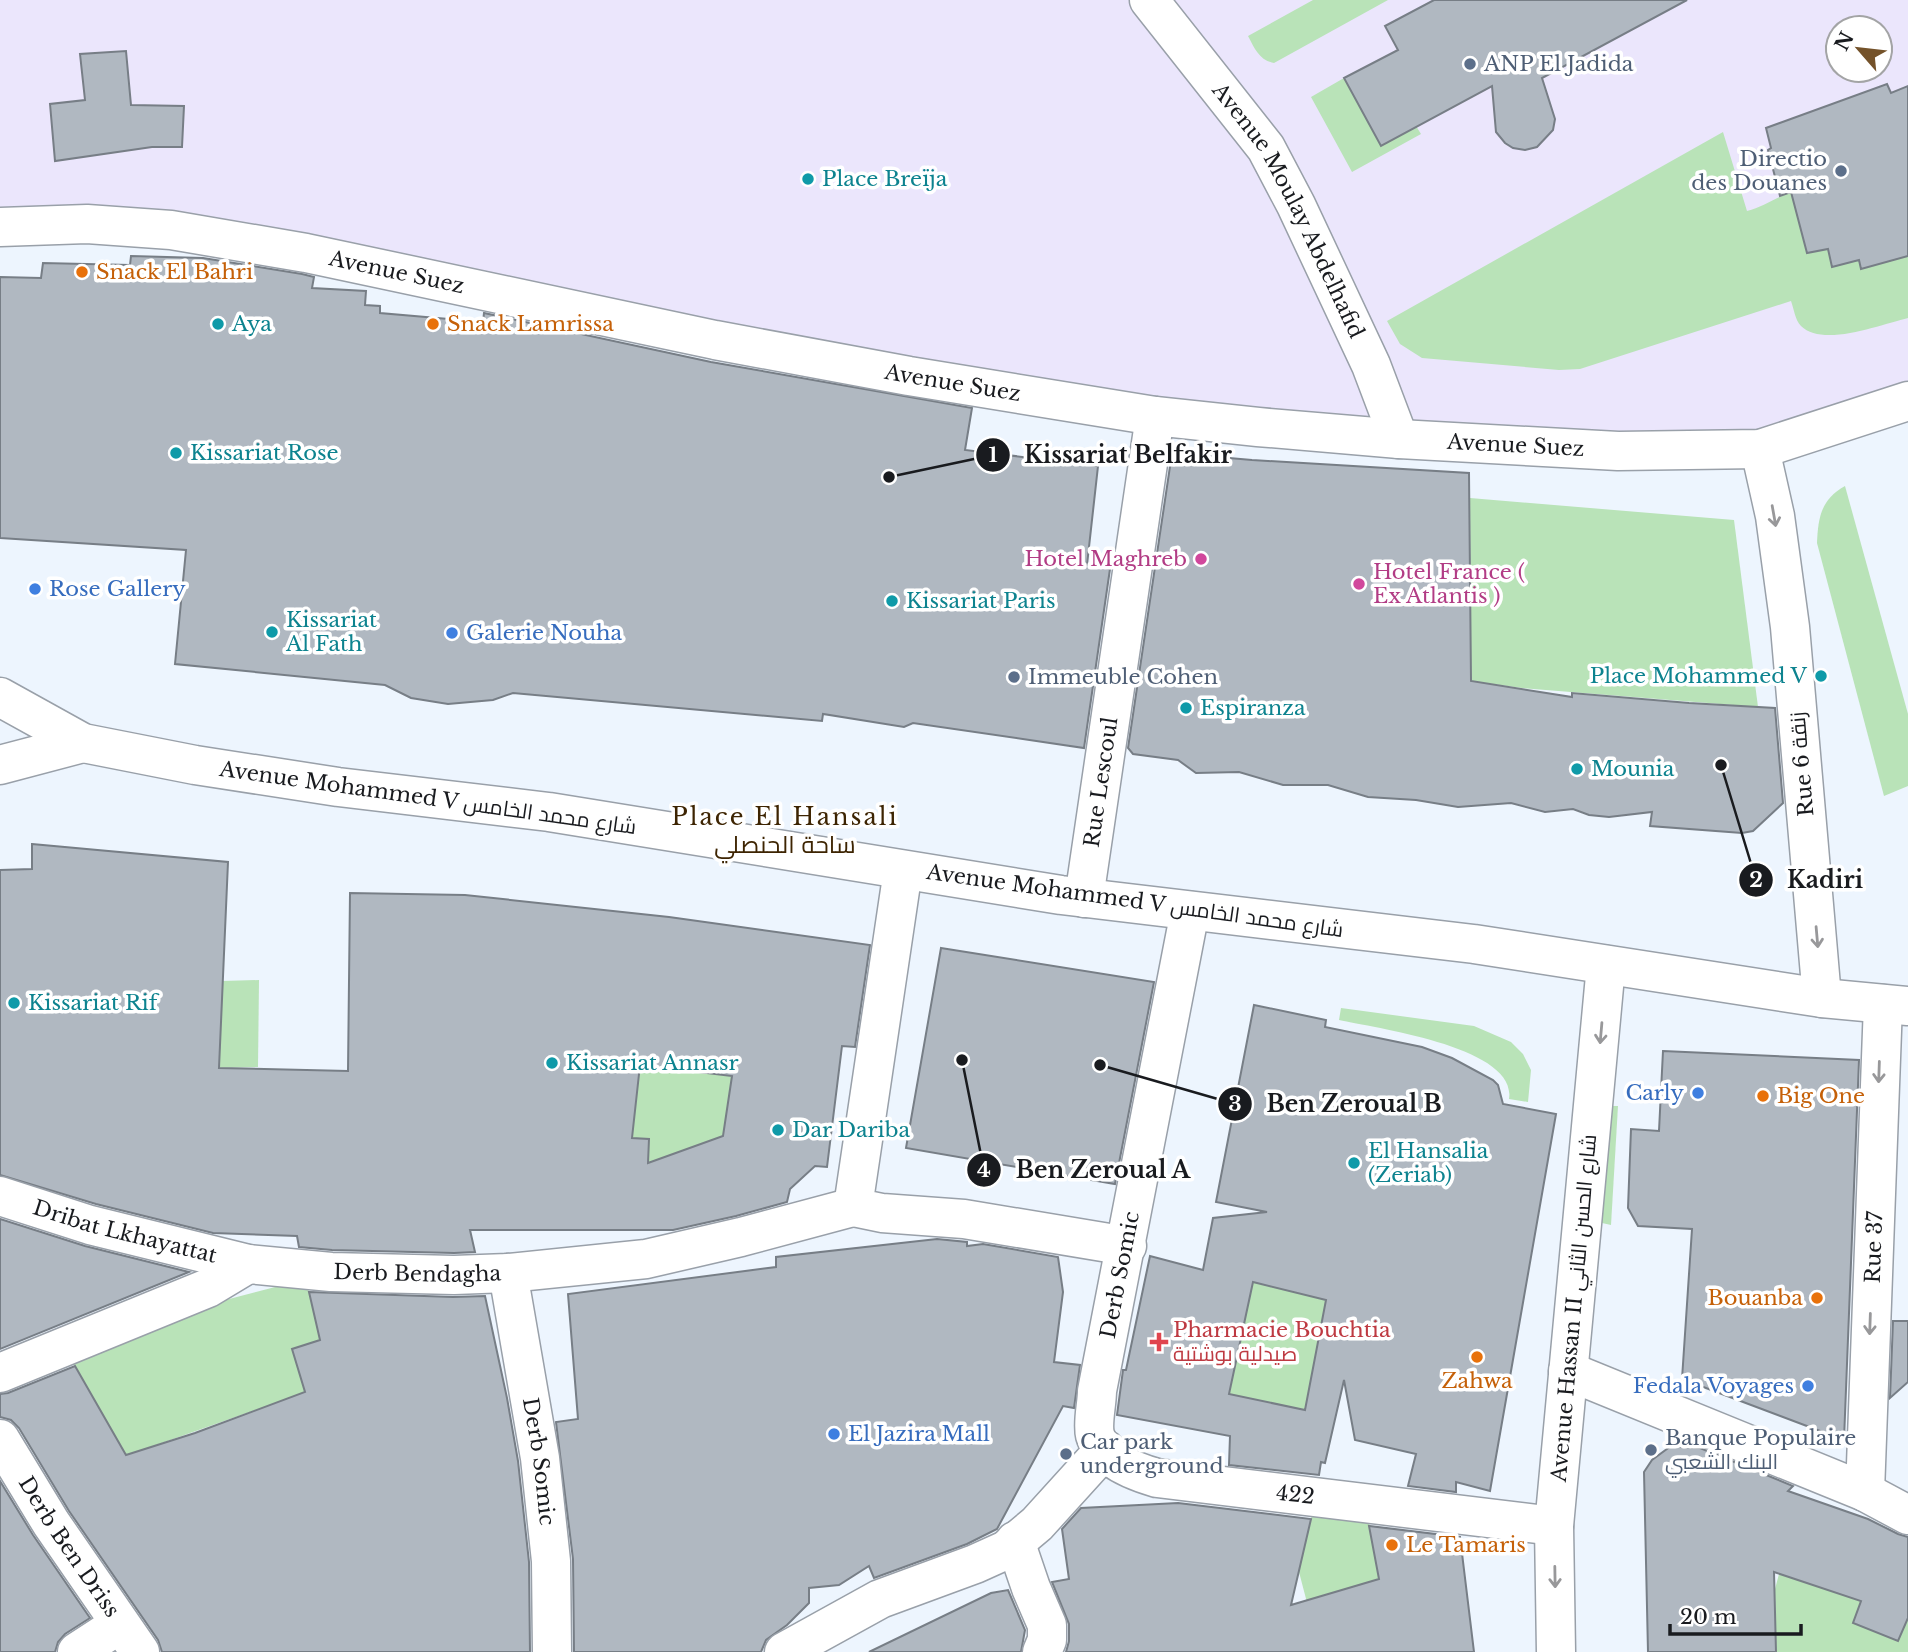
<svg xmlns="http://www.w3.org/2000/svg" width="1908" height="1652" viewBox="0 0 1908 1652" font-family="'Libre Baskerville',Cairo,serif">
  <rect width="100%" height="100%" fill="#edf5fe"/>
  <path fill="#ebe6fc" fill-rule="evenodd" d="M0 0H1908V401L1760 449 1399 439 466 286 0 227ZM1838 28H1880V70H1838Z"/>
  <g fill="#b9e3b8">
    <path d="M1313 0H1388L1274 63C1259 60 1255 49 1248 36Z"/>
    <polygon points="1344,78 1381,145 1416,126 1421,134 1352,172 1311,97"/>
    <path d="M1723 132 1747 211C1763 207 1775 198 1791 192L1807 253 1828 249 1832 267 1859 260 1861 269 1908 256V318C1882 324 1823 348 1801 326 1795 320 1794 309 1791 301L1580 369 1559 370 1422 358 1400 344 1387 321Z"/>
    <path d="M1845 486 1908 714V786L1884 796 1817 543C1818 518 1821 499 1845 486Z"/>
    <polygon points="1470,498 1734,520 1758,707 1522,688 1471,681"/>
    <polygon points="259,980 258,1067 219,1068 222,981"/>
    <path d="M1341 1008 1474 1026 1511 1042 1523 1054 1531 1070 1528 1102 1509 1099C1518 1047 1375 1028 1339 1020Z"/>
    <polygon points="821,1043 842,1046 835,1104 730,1090 720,1156 648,1163 649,1139 632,1138 640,1065 753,1079"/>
    <polygon points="1608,1106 1618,1106 1611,1225 1602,1223 1597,1217"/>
    <polygon points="306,1279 320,1340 316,1426 258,1409 125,1456 67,1352 187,1310"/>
    <polygon points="1253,1282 1327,1298 1323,1454 1221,1434"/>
    <polygon points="1313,1510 1368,1515 1379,1579 1343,1590 1365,1652 1316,1637 1299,1572"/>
    <polygon points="1779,1574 1861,1601 1898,1640 1908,1618 1908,1652 1776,1652 1775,1589"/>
  </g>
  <g fill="#b0b8c1" stroke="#777e86" stroke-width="2" fill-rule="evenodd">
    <polygon points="1434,0 1687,0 1542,78 1555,119 1553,130 1537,147 1525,150 1513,148 1505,143 1496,132 1492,86 1381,146 1344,78 1398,50 1385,26"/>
    <polygon points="126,51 131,105 184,106 182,147 152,147 55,161 50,104 85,100 80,54"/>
    <polygon points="1887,84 1891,93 1908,86 1908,256 1861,269 1859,260 1832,267 1828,249 1807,253 1791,192 1780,196 1768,150 1771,148 1766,128"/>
    <polygon points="131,256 203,258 302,274 314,277 312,288 366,291 365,305 380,306 380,313 483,322 484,313 711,362 972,408 965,450 1098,466 1087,565 1110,569 1084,748 913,723 904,727 823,714 822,721 513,693 493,700 448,704 411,698 385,685 175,664 186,550 0,538 0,277 41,278 43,263 130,265"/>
    <polygon points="1172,453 1252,460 1469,473 1471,681 1572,697 1572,693 1689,703 1775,708 1783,803 1753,831 1742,833 1650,826 1652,812 1609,817 1589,815 1573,809 1545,812 1511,803 1458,807 1416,800 1368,797 1328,785 1283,785 1239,772 1196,773 1178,760 1133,754 1128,748"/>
    <path d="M32 844 228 862 219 1068 348 1071 350 893 465 895 669 917 870 945 855 1047 842 1046 827 1167 815 1166 790 1189 787 1202 736 1216 673 1230H470L475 1252 454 1253 332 1250 299 1247 297 1236 213 1233 96 1204 0 1175V870L32 869ZM640 1065 732 1076 723 1136 648 1163 649 1139 632 1138Z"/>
    <polygon points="941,948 1154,982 1115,1184 906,1148"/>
    <path d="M1254 1005 1326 1020 1325 1027 1422 1047 1452 1058 1493 1080 1498 1085 1503 1104 1556 1114 1490 1491 1456 1482V1492L1408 1486 1416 1454 1355 1440 1344 1380 1325 1463 1321 1462 1319 1475 1229 1465 1230 1436 1117 1415 1123 1370H1126L1150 1256 1203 1270 1213 1218 1267 1212 1216 1202ZM1253 1282 1326 1300 1305 1410 1229 1394Z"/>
    <polygon points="1663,1051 1859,1060 1844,1440 1682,1379 1692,1229 1638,1226 1628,1208 1631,1129 1659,1131"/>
    <polygon points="0,1219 85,1246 189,1272 0,1349"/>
    <polygon points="937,1239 967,1242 967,1246 983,1244 1058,1257 1063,1292 1054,1362 1080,1365 1074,1408 1063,1406 997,1529 967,1544 874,1578 869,1566 839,1585 809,1588 809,1603 787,1625 766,1640 761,1652 574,1652 573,1559 556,1422 578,1419 568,1294 776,1267 776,1257"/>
    <polygon points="309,1292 453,1297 485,1296 507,1398 518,1461 529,1562 530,1652 162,1652 158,1640 69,1511 19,1428 11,1420 0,1417 0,1394 8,1393 75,1366 126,1455 195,1433 305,1392 292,1349 320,1340"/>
    <polygon points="1893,1321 1908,1321 1908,1382 1890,1398"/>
    <polygon points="1671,1446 1700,1448 1793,1486 1788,1491 1868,1519 1898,1534 1908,1537 1908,1618 1898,1641 1853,1623 1861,1601 1774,1572 1776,1652 1648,1652 1644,1472 1652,1460"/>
    <polygon points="0,1481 33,1535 90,1618 65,1634 58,1642 55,1652 0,1652"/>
    <polygon points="1178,1503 1311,1519 1291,1605 1379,1579 1369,1526 1460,1537 1474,1652 1066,1652 1069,1641 1069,1624 1052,1582 1069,1579 1062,1529 1081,1508"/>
    <polygon points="1008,1590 1025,1630 1021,1652 869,1652 991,1593"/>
  </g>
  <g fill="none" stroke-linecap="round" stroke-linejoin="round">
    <defs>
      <g id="minor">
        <path id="s1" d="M1149 0 1266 148 1296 205 1371 365 1399 439"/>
        <path id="s2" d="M0 227 87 224 171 230 306 253 715 340 909 376 1155 416 1258 427 1399 439 1618 451 1760 449 1908 401"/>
        <polyline points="1760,449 1775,516 1790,627 1822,998"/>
        <polyline points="0,697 83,743 195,765 338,787 549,812 1061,895 1474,944 1822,998 1908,1006"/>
        <polyline points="0,765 83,743"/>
        <polyline points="903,870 853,1207 882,1213 964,1219 1127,1246"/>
        <path id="s3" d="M1084 898 1155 416"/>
        <path id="s4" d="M1190 911 1097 1391C1097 1404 1092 1423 1095 1435 1102 1460 1136 1472 1157 1478L1554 1526"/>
        <path id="s5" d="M0 1196 90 1225 248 1264 331 1272 454 1275 508 1273 646 1259 741 1237 853 1207"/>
        <path id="s6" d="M508 1273 540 1458 551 1561 552 1652"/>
        <polyline points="1568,1371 1865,1492 1908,1515"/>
        <polyline points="0,1373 208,1288 248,1264"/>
        <path id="s7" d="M0 1439 51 1523 140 1652"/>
        <path id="s8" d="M1865 1492 1883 1004"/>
        <polyline points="1015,1541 1031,1588 1047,1625 1047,1640 1042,1652"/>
        <polyline points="77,1652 120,1624"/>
        <polyline points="784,1652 880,1599 975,1564 1006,1550 1037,1524 1105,1449"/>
        <polyline points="1556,1652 1554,1526 1606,965"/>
      </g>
    </defs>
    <use href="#minor" stroke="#99a0a9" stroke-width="41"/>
    <use href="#minor" stroke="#fff" stroke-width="38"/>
  </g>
  <defs><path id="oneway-shaft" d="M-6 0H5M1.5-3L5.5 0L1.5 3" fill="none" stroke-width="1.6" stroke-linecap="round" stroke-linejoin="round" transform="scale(1.75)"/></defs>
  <g stroke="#98989a">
    <use href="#oneway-shaft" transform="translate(1774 516) rotate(80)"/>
    <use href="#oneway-shaft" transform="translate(1817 937) rotate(85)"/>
    <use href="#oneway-shaft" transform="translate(1601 1033) rotate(95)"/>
    <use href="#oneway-shaft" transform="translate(1879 1072) rotate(92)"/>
    <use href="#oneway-shaft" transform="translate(1870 1324) rotate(92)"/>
    <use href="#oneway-shaft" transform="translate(1555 1577) rotate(89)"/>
  </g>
  <g fill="#5c6f8a" stroke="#fff" stroke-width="2.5">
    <circle cx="1470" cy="64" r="7"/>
    <circle cx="1841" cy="171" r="7"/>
    <circle cx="1014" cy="677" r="7"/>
    <circle cx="1651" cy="1450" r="7"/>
    <circle cx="1066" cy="1454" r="7"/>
  </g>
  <g fill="#0f9aa8" stroke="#fff" stroke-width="2.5">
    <circle cx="808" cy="179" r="7"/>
    <circle cx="218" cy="324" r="7"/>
    <circle cx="176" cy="453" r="7"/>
    <circle cx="892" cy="601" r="7"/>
    <circle cx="272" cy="632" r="7"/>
    <circle cx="1821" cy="676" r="7"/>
    <circle cx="1186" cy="708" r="7"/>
    <circle cx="1577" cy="769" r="7"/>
    <circle cx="14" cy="1003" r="7"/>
    <circle cx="552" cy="1063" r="7"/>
    <circle cx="778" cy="1130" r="7"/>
    <circle cx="1354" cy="1163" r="7"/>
  </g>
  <g fill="#e8710a" stroke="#fff" stroke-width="2.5">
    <circle cx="82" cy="272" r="7"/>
    <circle cx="433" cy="324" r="7"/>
    <circle cx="1763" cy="1096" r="7"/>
    <circle cx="1817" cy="1298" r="7"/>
    <circle cx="1477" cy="1357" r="7"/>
    <circle cx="1392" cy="1545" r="7"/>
  </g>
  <g fill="#d1479c" stroke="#fff" stroke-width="2.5">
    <circle cx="1201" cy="559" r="7"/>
    <circle cx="1359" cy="584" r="7"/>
  </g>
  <g fill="#3f7fe0" stroke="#fff" stroke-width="2.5">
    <circle cx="35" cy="589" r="7"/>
    <circle cx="452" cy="633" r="7"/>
    <circle cx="1698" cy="1093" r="7"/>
    <circle cx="1808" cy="1386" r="7"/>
    <circle cx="834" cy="1434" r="7"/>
  </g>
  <path fill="#e0444e" stroke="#fff" stroke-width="2.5" d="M1155.5 1331.5h7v7h7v7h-7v7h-7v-7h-7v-7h7z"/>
  <g text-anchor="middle" stroke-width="7" stroke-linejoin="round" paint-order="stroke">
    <g font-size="21" fill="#4e5e75" stroke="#fff" text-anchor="start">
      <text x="1484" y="71">ANP El Jadida</text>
      <text x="1827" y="166" text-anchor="end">Directio<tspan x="1827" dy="24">des Douanes</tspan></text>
      <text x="1028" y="684">Immeuble Cohen</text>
      <text x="1665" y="1445">Banque Populaire<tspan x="1665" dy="24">البنك الشعبي</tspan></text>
      <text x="1080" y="1449">Car park<tspan x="1080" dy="24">underground</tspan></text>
    </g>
    <g font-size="21" fill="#0d838f" stroke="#fff" text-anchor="start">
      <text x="822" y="186">Place Breïja</text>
      <text x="232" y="331">Aya</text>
      <text x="190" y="460">Kissariat Rose</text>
      <text x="906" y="608">Kissariat Paris</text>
      <text x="286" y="627">Kissariat<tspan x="286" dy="24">Al Fath</tspan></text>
      <text x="1807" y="683" text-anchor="end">Place Mohammed V</text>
      <text x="1200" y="715">Espiranza</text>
      <text x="1591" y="776">Mounia</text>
      <text x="28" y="1010">Kissariat Rif</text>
      <text x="566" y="1070">Kissariat Annasr</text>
      <text x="792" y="1137">Dar Dariba</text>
      <text x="1368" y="1158">El Hansalia<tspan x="1368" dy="24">(Zeriab)</tspan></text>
    </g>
    <g font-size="21" fill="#191b1f" stroke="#fff">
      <text dy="7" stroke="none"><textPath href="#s1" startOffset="254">Avenue Moulay Abdelhafid</textPath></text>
      <text dy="7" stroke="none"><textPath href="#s2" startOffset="401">Avenue Suez</textPath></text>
      <text dy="7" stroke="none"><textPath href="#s2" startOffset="968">Avenue Suez</textPath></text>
      <text dy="7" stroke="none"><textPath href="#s2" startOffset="1535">Avenue Suez</textPath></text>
      <text transform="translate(1802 764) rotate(-95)" y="7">Rue 6 زنقة</text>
      <text dy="7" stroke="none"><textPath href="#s3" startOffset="117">Rue Lescoul</textPath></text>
      <text transform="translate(428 798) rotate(8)" y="7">Avenue Mohammed V شارع محمد الخامس</text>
      <text transform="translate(1135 901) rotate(8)" y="7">Avenue Mohammed V شارع محمد الخامس</text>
      <text dy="7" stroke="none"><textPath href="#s5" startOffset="130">Dribat Lkhayattat</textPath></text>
      <text dy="7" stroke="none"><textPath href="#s8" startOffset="245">Rue 37</textPath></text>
      <text dy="7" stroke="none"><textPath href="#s5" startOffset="427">Derb Bendagha</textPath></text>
      <text transform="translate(1120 1275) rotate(-79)" y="7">Derb Somic</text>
      <text transform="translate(1574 1308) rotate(-85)" y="7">Avenue Hassan II شارع الحسن الثاني</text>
      <text dy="7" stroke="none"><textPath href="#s6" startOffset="191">Derb Somic</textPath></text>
      <text dy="7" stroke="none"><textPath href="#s4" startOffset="751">422</textPath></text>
      <text dy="7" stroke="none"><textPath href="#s7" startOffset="128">Derb Ben Driss</textPath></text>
    </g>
    <g font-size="21" fill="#c56008" stroke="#fff" text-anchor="start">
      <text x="96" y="279">Snack El Bahri</text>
      <text x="447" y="331">Snack Lamrissa</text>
      <text x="1777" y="1103">Big One</text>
      <text x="1803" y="1305" text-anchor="end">Bouanba</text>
      <text x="1477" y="1388" text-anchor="middle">Zahwa</text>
      <text x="1406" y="1552">Le Tamaris</text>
    </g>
    <g font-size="21" fill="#b23c85" stroke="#fff" text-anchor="end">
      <text x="1187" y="566">Hotel Maghreb</text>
      <text x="1373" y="579" text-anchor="start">Hotel France (<tspan x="1373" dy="24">Ex Atlantis )</tspan></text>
    </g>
    <g font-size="21" fill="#366cbe" stroke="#fff" text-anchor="start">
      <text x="49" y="596">Rose Gallery</text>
      <text x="466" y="640">Galerie Nouha</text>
      <text x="1684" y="1100" text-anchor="end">Carly</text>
      <text x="1794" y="1393" text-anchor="end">Fedala Voyages</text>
      <text x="848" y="1441">El Jazira Mall</text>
    </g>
    <g font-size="21" fill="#be3a42" stroke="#fff" text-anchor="start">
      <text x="1173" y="1337">Pharmacie Bouchtia<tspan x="1173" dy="24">صيدلية بوشتية</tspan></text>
    </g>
    <g font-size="24" letter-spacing="2" fill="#3d2402" stroke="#fff">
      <text x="785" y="825">Place El Hansali<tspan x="785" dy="28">ساحة الحنصلي</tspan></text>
    </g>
  </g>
  <path fill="none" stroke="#191b1f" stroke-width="2.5" d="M889 477L993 455M1721 765L1756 880M1100 1065L1235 1104M962 1060L984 1170"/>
  <g fill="#191b1f" stroke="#fff" stroke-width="2.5">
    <circle cx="889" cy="477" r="7"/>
    <circle cx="1721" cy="765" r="7"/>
    <circle cx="1100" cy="1065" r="7"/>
    <circle cx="962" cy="1060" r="7"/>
    <circle cx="993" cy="455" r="18"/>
    <circle cx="1756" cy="880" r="18"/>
    <circle cx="1235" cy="1104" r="18"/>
    <circle cx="984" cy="1170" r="18"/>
  </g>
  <g font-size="21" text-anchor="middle" font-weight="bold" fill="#fff">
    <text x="993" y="462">1</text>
    <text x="1756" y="887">2</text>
    <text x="1235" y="1111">3</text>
    <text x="984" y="1177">4</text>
  </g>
  <g font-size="23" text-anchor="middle" font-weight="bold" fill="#191b1f" stroke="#fff" stroke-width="7" stroke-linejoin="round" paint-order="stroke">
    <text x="1128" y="463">Kissariat Belfakir</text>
    <text x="1825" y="888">Kadiri</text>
    <text x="1354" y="1112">Ben Zeroual B</text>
    <text x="1103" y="1178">Ben Zeroual A</text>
  </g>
  <g transform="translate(1859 49) rotate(298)"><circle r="33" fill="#ffffff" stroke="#a3a4a5" stroke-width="2"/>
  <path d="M0-5L12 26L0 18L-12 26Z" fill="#74522a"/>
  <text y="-10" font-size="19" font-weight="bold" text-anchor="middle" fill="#191b1f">N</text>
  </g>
  <path d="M1670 1624v10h131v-10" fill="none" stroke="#191b1f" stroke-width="3.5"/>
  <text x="1680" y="1624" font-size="21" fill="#191b1f" stroke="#ffffff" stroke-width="5" paint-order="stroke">20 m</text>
</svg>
